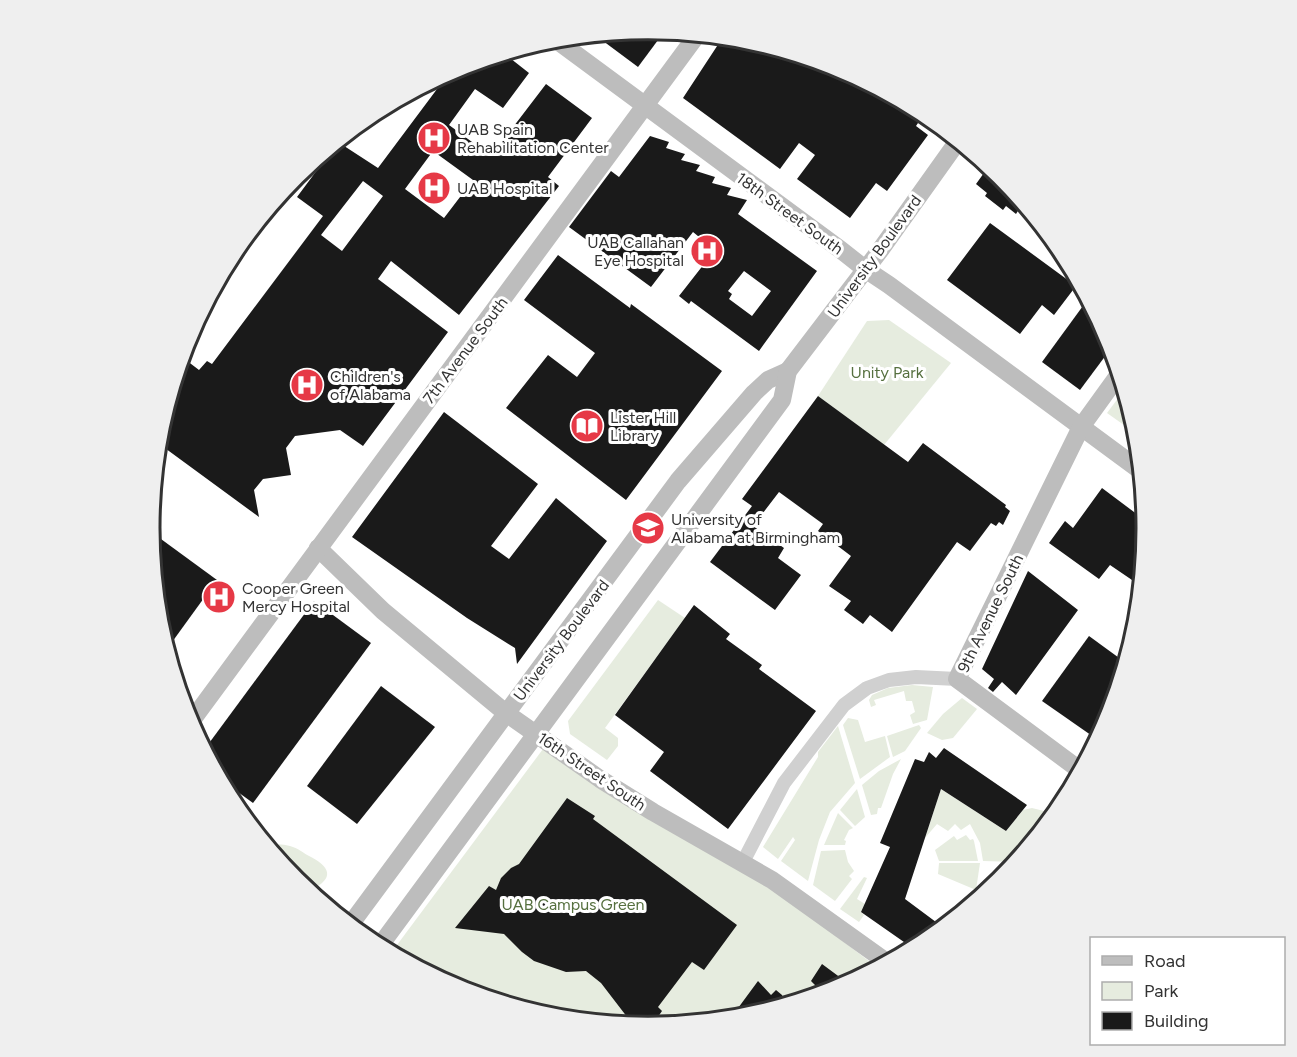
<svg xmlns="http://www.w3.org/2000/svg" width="1297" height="1057" viewBox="0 0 1297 1057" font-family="Figtree,sans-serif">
  <rect width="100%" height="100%" fill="#fff"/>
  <g fill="#e6ecdf">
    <polygon points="889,320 951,363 884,445 818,396 867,321"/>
    <polygon points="1125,389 1137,432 1138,435 1107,413"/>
    <polygon points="658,600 685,618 605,728 618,738 618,746 607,760 570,734 568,721"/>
    <polygon points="912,685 933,687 927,720 913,724 910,715 915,712 912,701 906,701 904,691 874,700 876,705 871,707 869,700 872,695 888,688"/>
    <polygon points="962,698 977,709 953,738 942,740 927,733 943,714"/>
    <polygon points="848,718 858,720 865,742 885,736 890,757 860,779 843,725"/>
    <polygon points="919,725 921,728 905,751 893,757 887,736"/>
    <polygon points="838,726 855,783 830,812 819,840 808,881 781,861 795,840 793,837 778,859 763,847 818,757 818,752"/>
    <polygon points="543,749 785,897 878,968 839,989 745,1017 648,1027 551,1017 457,989 391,953"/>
    <polygon points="901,759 893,774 881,808 878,808 877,814 871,815 862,785 879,771"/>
    <polygon points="1069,780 1074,784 1061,808 1017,862 983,861 980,843 970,824 961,830 955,824 948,831 937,824 925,838 941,789 1006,831 1023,810 1032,808 1044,811"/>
    <polygon points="857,789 865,817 855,826 840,810"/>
    <polygon points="838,813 853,828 849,830 844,840 846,841 845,845 824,845"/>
    <polygon points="966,835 970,840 973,839 974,841 978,861 939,861 935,850 954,836 957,840"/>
    <path d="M266 844C274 844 282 844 290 846 298 848 303 853 311 857 334 869 332 881 308 891L296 881Z"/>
    <polygon points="845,850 848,862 854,871 849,876 852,879 835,901 813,885 821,851"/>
    <polygon points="939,863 980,863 976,890 938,874"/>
    <polygon points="864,877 867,878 857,899 865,904 861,912 864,915 859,922 840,909"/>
  </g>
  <g fill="#1a1a1a" fill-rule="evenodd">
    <polygon points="649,30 664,32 638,67 595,35"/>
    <polygon points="723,37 746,40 840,68 924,114 916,126 928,135 887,191 876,183 850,218 797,179 815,155 799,143 780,169 683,98"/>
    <path d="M505 54 529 73 503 108 475 89 449 125 491 156 546 84 592 118 548 177 559 186 459 315 391 261 378 279 448 332 363 446 340 430 295 436 286 448 291 475 263 479 254 490 259 517 158 443 160 431 169 399 176 390 173 388 182 357 199 370 207 361 212 364 323 216 297 197 338 142 378 168 449 73 458 68ZM433 151 473 180 444 218 405 189ZM363 181 383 196 342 251 321 235Z"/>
    <path d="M650 136 669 142 666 148 685 154 681 160 700 165 696 171 715 177 712 183 731 188 727 195 747 200 738 214 817 271 759 351 691 301 689 304 679 296 715 250 693 232 651 287 569 227 611 171 619 177ZM744 271 771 291 752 316 729 299 732 294 728 291Z"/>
    <polygon points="989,166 1001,176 1023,203 1016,214 1006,206 1003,210 985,196 987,193 976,184"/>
    <polygon points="990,223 1076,286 1054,315 1042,305 1020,334 947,280"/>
    <polygon points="558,255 630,308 631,304 722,371 626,500 506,408 548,355 577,377 595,353 524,300"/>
    <polygon points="1088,299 1109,338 1112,347 1080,390 1042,362"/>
    <polygon points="818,396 908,462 923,443 1006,505 1005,507 1010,511 1003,525 999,522 996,526 991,523 970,551 957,542 892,632 870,615 863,624 844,610 851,601 829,586 851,556 818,531 823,524 779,492 753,526 784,548 778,558 801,575 775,610 710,562 752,506 742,499"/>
    <polygon points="444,412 538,484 491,546 509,559 556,498 607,541 517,664 515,648 467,618 352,537"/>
    <polygon points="1102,488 1146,521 1142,580 1136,576 1132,580 1110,565 1099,579 1049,543 1065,521 1073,528"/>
    <polygon points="150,531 217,580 167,649 160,625"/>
    <polygon points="1028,571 1078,610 1016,695 1002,682 993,692 988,688 994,679 982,669"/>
    <polygon points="314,601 371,643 253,803 220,779 204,750"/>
    <polygon points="694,605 730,634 726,639 762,665 759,669 816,711 728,829 650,771 664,752 615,715"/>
    <polygon points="1089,636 1126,663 1109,720 1098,740 1042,701"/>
    <polygon points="381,686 435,727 357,824 307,786"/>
    <polygon points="944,748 1027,805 1006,831 941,789 905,899 944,928 925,943 914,949 861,912 890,847 880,843 915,759 924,762 929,752 936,758"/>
    <polygon points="567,798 595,816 593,819 737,925 704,970 692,962 658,1007 662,1011 651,1027 634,1026 601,983 586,971 566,972 534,961 522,952 504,934 455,928 489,886 496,890 501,878 511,868 519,864"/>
    <polygon points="822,964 849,984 839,989 806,999 816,986 811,981"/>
    <polygon points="758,981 771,995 776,990 782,995 786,1005 745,1017 730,1019"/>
  </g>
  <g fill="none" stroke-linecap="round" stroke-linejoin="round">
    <polyline stroke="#d0d0d0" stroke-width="14" points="743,862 784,783 844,705 867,688 889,680 916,677 957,679"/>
    <g stroke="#bdbdbd" stroke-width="18">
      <polyline points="555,39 841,250 865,269 889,285 1141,471"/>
      <polyline points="318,548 383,611 506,713 600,779 653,812 772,880 888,963"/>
      <polyline points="190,723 697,35"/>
      <polyline points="1081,771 957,679 1081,427 1120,373"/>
      <polyline points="350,925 678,481 754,393 768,380 788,371"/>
      <polyline points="379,947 782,400 788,371 881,249 958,141"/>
    </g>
  </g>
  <defs>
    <symbol id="hospital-disc" viewBox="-11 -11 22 22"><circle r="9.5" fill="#e63946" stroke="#fff"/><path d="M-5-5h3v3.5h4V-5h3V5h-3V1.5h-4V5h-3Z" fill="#fff"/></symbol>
    <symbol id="library-disc" viewBox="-11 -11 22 22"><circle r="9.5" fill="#e63946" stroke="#fff"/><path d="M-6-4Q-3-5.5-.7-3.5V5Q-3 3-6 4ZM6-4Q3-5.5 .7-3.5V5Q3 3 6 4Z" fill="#fff"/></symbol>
    <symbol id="university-disc" viewBox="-11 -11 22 22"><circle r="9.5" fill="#e63946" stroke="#fff"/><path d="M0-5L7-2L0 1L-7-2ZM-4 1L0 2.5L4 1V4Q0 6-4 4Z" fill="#fff"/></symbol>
  </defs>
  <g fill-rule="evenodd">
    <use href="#hospital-disc" x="415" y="119" width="38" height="38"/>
    <use href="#hospital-disc" x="415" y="169" width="38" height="38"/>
    <use href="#hospital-disc" x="688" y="232" width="38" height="38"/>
    <use href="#hospital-disc" x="288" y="366" width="38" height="38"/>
    <use href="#library-disc" x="568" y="407" width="38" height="38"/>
    <use href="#university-disc" x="629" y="509" width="38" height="38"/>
    <use href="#hospital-disc" x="200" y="578" width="38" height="38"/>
  </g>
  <g text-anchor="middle" stroke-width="6" stroke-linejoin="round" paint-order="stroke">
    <g font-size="16" fill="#333" stroke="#fff" text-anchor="start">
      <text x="457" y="135">UAB Spain<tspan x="457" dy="18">Rehabilitation Center</tspan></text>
      <text x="457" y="194">UAB Hospital</text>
      <text x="684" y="248" text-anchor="end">UAB Callahan<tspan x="684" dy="18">Eye Hospital</tspan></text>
      <text x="330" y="382">Children's<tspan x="330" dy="18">of Alabama</tspan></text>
      <text x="610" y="423">Lister Hill<tspan x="610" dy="18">Library</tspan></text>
      <text x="671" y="525">University of<tspan x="671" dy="18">Alabama at Birmingham</tspan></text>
      <text x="242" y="594">Cooper Green<tspan x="242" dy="18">Mercy Hospital</tspan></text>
    </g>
    <g font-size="16" fill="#333" stroke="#fff">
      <text transform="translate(790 213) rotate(36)" y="6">18th Street South</text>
      <text transform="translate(874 256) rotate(-54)" y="6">University Boulevard</text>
      <text transform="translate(465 350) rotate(-53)" y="6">7th Avenue South</text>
      <text transform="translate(990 613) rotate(-64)" y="6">9th Avenue South</text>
      <text transform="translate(561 640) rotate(-53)" y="6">University Boulevard</text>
      <text transform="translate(592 771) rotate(34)" y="6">16th Street South</text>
    </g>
    <g font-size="16" fill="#56703f" stroke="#fff">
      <text x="887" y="378">Unity Park</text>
      <text x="573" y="910">UAB Campus Green</text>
    </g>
  </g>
  <path d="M0 0H1297V1057H0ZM160 528a488 488 0 1 1 976 0a488 488 0 1 1-976 0Z" fill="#efefef" fill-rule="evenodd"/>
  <path fill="none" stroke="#333" stroke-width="3" d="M160 528a488 488 0 1 1 976 0a488 488 0 1 1-976 0Z"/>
  <rect x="1090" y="937" width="195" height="108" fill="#ffffff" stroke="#adadad" stroke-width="1.5"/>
  <rect x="1102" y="956" width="30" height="9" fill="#bdbdbd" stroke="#adadad" stroke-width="1.5"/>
  <text x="1144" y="967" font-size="18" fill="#333333">Road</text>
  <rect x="1102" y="982" width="30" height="18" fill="#e6ecdf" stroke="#adadad" stroke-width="1.5"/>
  <text x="1144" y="997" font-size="18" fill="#333333">Park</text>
  <rect x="1102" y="1012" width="30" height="18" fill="#1a1a1a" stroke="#adadad" stroke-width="1.5"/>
  <text x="1144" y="1027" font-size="18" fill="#333333">Building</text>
</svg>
